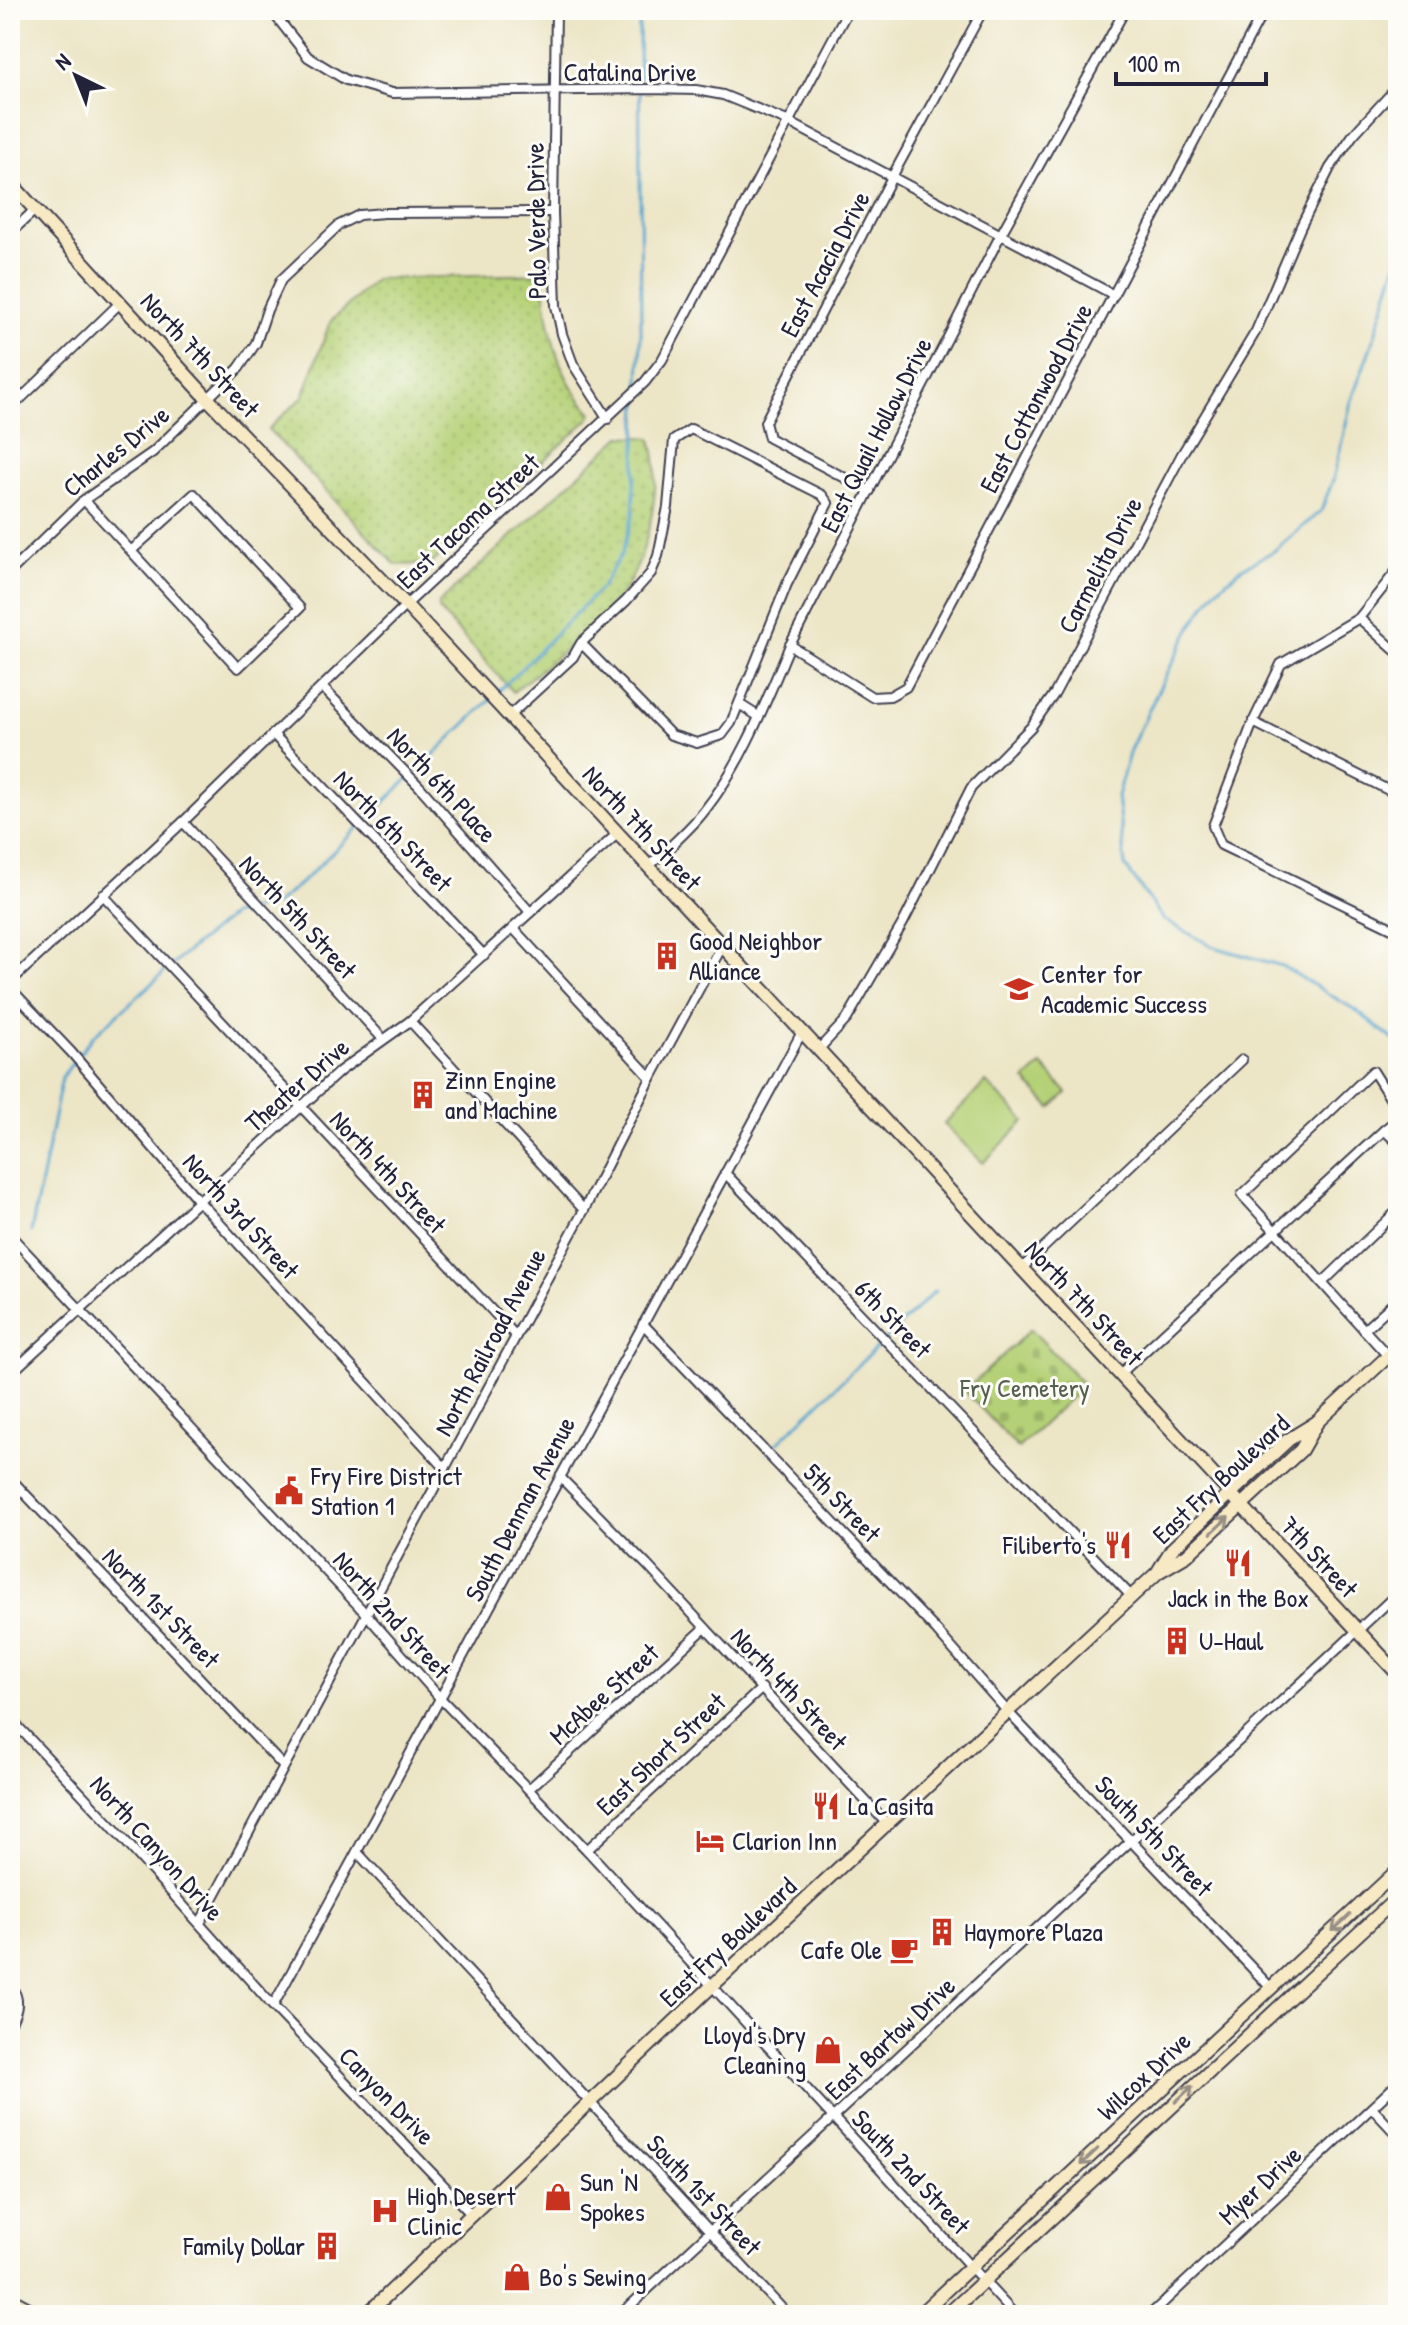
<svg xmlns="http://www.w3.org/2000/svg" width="1408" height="2325" viewBox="0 0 1408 2325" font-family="'Patrick Hand',sans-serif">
  <defs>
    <pattern id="grass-dots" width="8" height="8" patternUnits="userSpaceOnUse" patternTransform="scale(2)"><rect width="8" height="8" fill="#b5d177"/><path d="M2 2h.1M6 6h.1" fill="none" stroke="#9bb368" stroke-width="1.8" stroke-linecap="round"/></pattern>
    <pattern id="cemetery-stones" width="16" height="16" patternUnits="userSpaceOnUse" patternTransform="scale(2)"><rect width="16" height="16" fill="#b5d177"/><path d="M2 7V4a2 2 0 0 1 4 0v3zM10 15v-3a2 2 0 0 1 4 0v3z" fill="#9bb368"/></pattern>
  </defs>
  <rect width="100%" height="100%" fill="#fdfcf7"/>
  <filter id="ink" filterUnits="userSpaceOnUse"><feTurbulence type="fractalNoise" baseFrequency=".0125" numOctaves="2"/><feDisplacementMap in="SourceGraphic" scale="16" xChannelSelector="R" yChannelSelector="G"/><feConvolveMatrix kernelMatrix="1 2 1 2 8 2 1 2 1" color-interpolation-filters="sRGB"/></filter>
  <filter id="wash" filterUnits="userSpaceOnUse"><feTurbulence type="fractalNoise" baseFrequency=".006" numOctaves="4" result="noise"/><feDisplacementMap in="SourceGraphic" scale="32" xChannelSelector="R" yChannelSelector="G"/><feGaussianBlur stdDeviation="1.8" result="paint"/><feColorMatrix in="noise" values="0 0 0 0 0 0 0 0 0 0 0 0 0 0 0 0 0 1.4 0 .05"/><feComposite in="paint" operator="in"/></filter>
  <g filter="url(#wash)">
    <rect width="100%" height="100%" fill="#ece5c6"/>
    <g fill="url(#grass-dots)" stroke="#6c7a59" stroke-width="2">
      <path d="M543 274C547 325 555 375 592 413L590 418 430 565 395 564 268 429 303 397 330 322 376 279Z"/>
      <path d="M621 436 651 438C653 448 656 459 656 469 656 507 644 568 619 597 588 633 550 662 513 692L439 610V603Z"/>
    </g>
    <polygon fill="url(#cemetery-stones)" stroke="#6c7a59" stroke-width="2" points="1031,1329 1084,1385 1018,1448 965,1391"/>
    <g fill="#b5d177" stroke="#6c7a59" stroke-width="2">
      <polygon points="1042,1065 1067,1093 1051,1108 1025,1080"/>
      <polygon points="986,1082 1025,1121 983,1163 944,1124"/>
    </g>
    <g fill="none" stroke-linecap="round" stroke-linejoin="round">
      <g stroke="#55a4ce" stroke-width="3">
        <polyline points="1398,258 1375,335 1351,402 1333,480 1321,511 1274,551 1242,568 1216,590 1192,625 1159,689 1130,750 1117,796 1125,866 1164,920 1214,947 1282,966 1357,1011 1398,1043"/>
        <polyline points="496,694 601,588 622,553 633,515 641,335 639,10"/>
        <polyline points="265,906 276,904 305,879 491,699"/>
        <polyline points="31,1232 62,1077 92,1037 188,951 232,915 257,908"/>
        <polyline points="768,1452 935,1291"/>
      </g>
    </g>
  </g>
  <g filter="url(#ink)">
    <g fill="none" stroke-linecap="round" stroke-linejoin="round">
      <defs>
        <g id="street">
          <polyline points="274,10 278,19 308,57 346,80 392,93 649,89 696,90 723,95 787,121 1114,295"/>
          <polyline points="556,10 553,212 556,306 562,334 573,364 608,419"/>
          <polyline points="10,233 36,209"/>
          <polyline points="10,409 121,302"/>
          <polyline points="870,491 769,438 765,422 893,175 983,10"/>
          <polygon points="194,494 300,608 238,668 131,551"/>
          <polyline points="84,500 131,551"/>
          <polyline points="1398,569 1359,618 1281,664 1253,722 1213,826 1221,845 1398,931"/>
          <polyline points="10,572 84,500 153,452 239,368 256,343 267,310 281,280 339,225 359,215 384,213 553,212"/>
          <polyline points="1359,618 1398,653"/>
          <polyline points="790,645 872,697 890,696 906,687 1264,10"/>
          <polyline points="322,687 419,786 530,912"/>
          <polyline points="739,704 758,716"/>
          <polyline points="509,716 573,657 581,643 626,601 651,573 658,556 668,507 674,440 691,429 822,495 828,503 787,584 731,723 722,735 697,743 671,735 581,643"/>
          <polyline points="1253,722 1398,795"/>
          <polyline points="273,734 484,955"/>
          <polyline points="183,822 383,1039"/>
          <path d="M648 867C667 849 689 831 705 810 743 762 766 701 790 645L1000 236 1125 10"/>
          <polyline points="103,895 515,1335"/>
          <polyline points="513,928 651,1078"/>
          <polyline points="10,982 183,822 406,605 645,382 662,360 848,10"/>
          <polyline points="10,988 71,1052 198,1200 445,1468"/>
          <polyline points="410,1021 584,1210"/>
          <polyline points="818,1050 847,1019 903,923 971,788 1031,727 1055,693 1182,454 1256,331 1301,226 1330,168 1353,135 1398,86"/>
          <polyline points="1384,1130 1398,1143"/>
          <polyline points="725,1173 1132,1597"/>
          <polyline points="10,1235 367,1615 440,1698 587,1850 1015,2315"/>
          <polyline points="1022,1268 1242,1060"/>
          <polyline points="1322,1283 1398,1210"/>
          <polyline points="643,1324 936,1630 1008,1712 1271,1988"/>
          <polyline points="1364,1330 1398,1299"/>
          <polyline points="10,1374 340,1071 410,1021 617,834"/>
          <path d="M1120 1374 1384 1130 1396 1120 1393 1103 1373 1071 1242 1195C1291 1248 1339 1302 1388 1356"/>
          <polyline points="560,1477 647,1565 888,1825"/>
          <polyline points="10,1478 283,1766"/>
          <polyline points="10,1718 110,1824 273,2006 471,2214"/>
          <polyline points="529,1789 705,1628"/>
          <polyline points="587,1850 762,1688"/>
          <polyline points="357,1852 788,2315"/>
          <polyline points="200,1923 584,1210 651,1078 719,952 724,948"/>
          <path d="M10 1985C21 1999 18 2010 10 2024"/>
          <polyline points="273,2006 802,1032"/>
          <polyline points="1372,2108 1398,2136"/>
          <polyline points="620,2315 1398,1593"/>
          <polyline points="1150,2315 1398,2083"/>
        </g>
        <g id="secondary">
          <polyline points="10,182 208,399 406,605 1398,1674"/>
          <polyline points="1159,1570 1172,1549 1230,1494 1288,1440 1317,1422 1398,1347"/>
          <polyline points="10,2299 40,2315"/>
          <polyline points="366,2315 711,1987 1158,1572 1187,1555 1301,1450 1317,1422"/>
          <polyline points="919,2315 1398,1870"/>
          <polyline points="947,2315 1398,1897"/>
        </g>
      </defs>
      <use href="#street" stroke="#403f50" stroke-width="12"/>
      <use href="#secondary" stroke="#403f50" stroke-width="16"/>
      <use href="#street" stroke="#fff" stroke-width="8"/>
      <use href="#secondary" stroke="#f7e9c3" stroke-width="12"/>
    </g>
    <defs><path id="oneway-shaft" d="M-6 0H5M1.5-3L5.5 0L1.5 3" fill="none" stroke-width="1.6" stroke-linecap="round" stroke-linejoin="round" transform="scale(2)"/></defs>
    <g stroke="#978f86">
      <use href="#oneway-shaft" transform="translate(1220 1525) rotate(-43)"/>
      <use href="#oneway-shaft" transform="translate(1341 1923) rotate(137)"/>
      <use href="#oneway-shaft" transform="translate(1184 2094) rotate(-43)"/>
      <use href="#oneway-shaft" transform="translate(1089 2157) rotate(137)"/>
    </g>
  </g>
  <defs>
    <symbol id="building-bare" viewBox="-9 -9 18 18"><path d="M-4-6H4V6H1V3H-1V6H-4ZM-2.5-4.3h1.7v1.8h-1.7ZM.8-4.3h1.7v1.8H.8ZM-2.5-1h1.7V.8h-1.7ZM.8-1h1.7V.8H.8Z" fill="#c8321e" stroke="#fdfcf7" stroke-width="2.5" paint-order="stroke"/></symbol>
    <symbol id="school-bare" viewBox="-9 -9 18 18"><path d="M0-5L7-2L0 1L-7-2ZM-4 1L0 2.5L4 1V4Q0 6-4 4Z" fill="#c8321e" stroke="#fdfcf7" stroke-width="2.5" paint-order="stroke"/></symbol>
    <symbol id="civic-bare" viewBox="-9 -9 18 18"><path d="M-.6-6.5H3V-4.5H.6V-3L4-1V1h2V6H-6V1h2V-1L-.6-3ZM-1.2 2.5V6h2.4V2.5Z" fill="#c8321e" stroke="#fdfcf7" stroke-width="2.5" paint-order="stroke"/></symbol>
    <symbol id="restaurant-bare" viewBox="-9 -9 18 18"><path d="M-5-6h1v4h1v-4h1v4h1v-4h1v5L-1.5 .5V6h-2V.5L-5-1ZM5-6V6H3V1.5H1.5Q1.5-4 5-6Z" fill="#c8321e" stroke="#fdfcf7" stroke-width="2.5" paint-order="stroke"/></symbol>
    <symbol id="hotel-bare" viewBox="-9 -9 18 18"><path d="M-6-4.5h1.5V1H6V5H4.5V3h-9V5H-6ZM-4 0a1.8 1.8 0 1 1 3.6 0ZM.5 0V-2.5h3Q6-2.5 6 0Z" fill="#c8321e" stroke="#fdfcf7" stroke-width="2.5" paint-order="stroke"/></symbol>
    <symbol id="cafe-bare" viewBox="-9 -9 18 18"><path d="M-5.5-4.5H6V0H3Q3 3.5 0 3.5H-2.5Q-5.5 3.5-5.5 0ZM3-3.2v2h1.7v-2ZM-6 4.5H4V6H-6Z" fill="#c8321e" stroke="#fdfcf7" stroke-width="2.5" paint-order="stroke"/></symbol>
    <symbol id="shop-bare" viewBox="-9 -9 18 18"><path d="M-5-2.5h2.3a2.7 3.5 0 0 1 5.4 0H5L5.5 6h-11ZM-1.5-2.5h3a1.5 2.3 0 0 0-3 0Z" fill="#c8321e" stroke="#fdfcf7" stroke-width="2.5" paint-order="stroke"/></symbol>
    <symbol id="hospital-bare" viewBox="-9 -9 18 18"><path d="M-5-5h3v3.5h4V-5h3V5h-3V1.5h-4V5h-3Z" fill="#c8321e" stroke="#fdfcf7" stroke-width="2.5" paint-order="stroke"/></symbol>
  </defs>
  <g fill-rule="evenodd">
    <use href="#building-bare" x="647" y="936" width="40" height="40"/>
    <use href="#school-bare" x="999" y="969" width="40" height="40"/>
    <use href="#building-bare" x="403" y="1075" width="40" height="40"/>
    <use href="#civic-bare" x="269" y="1471" width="40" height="40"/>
    <use href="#restaurant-bare" x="1098" y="1525" width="40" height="40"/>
    <use href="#restaurant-bare" x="1218" y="1543" width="40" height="40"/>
    <use href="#building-bare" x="1157" y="1621" width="40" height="40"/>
    <use href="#restaurant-bare" x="806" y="1786" width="40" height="40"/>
    <use href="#hotel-bare" x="690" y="1821" width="40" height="40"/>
    <use href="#building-bare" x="922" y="1912" width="40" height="40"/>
    <use href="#cafe-bare" x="884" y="1930" width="40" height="40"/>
    <use href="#shop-bare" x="808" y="2030" width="40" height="40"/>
    <use href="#shop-bare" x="538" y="2177" width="40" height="40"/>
    <use href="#hospital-bare" x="365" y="2191" width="40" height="40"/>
    <use href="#building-bare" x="307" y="2226" width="40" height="40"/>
    <use href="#shop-bare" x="497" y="2257" width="40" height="40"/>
  </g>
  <g text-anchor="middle" stroke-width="6" stroke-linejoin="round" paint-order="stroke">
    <g font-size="26" fill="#22223b" stroke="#fdfcf7">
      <text x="630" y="81">Catalina Drive</text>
      <text transform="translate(536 221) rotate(-91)" y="9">Palo Verde Drive</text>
      <text transform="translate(825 264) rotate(-62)" y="9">East Acacia Drive</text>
      <text transform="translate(200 355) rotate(47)" y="9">North 7th Street</text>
      <text transform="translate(1036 398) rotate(-62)" y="9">East Cottonwood Drive</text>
      <text transform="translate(876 435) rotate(-63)" y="9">East Quail Hollow Drive</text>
      <text transform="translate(116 451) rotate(-39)" y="9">Charles Drive</text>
      <text transform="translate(468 521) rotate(-43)" y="9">East Tacoma Street</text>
      <text transform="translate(1100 565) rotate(-62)" y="9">Carmelita Drive</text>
      <text transform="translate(442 785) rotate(47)" y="9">North 6th Place</text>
      <text transform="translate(642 828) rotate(47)" y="9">North 7th Street</text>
      <text transform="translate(393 831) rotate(46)" y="9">North 6th Street</text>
      <text transform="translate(298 917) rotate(47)" y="9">North 5th Street</text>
      <text transform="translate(297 1085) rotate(-41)" y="9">Theater Drive</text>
      <text transform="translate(388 1172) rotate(47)" y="9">North 4th Street</text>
      <text transform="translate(241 1216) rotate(48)" y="9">North 3rd Street</text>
      <text transform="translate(1084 1303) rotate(47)" y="9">North 7th Street</text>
      <text transform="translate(893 1319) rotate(46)" y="9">6th Street</text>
      <text transform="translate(490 1342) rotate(-62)" y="9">North Railroad Avenue</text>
      <text transform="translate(1221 1479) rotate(-43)" y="9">East Fry Boulevard</text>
      <text transform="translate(842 1503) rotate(46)" y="9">5th Street</text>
      <text transform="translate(520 1509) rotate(-62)" y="9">South Denman Avenue</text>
      <text transform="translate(1319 1557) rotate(47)" y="9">7th Street</text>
      <text transform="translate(161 1608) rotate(46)" y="9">North 1st Street</text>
      <text transform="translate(392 1615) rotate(48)" y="9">North 2nd Street</text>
      <text transform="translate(789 1689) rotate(47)" y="9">North 4th Street</text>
      <text transform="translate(604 1694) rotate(-42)" y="9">McAbee Street</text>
      <text transform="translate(661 1754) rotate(-43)" y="9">East Short Street</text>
      <text transform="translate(1154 1836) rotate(46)" y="9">South 5th Street</text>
      <text transform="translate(157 1848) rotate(48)" y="9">North Canyon Drive</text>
      <text transform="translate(728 1942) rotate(-43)" y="9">East Fry Boulevard</text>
      <text transform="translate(890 2038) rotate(-43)" y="9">East Bartow Drive</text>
      <text transform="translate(1144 2076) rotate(-43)" y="9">Wilcox Drive</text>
      <text transform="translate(387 2096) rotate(46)" y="9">Canyon Drive</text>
      <text transform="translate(911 2172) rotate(47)" y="9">South 2nd Street</text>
      <text transform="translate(1260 2185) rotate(-43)" y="9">Myer Drive</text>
      <text transform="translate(704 2195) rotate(47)" y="9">South 1st Street</text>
    </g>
    <g font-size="26" fill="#22223b" stroke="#fdfcf7" text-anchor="start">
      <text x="689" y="950">Good Neighbor<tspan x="689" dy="30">Alliance</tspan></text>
      <text x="1041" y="983">Center for<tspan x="1041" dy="30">Academic Success</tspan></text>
      <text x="445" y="1089">Zinn Engine<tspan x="445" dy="30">and Machine</tspan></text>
      <text x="311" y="1485">Fry Fire District<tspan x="311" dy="30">Station 1</tspan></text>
      <text x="1096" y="1554" text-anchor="end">Filiberto's</text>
      <text x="1238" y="1607" text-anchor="middle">Jack in the Box</text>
      <text x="1199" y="1650">U-Haul</text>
      <text x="848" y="1815">La Casita</text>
      <text x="732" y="1850">Clarion Inn</text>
      <text x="964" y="1941">Haymore Plaza</text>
      <text x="882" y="1959" text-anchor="end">Cafe Ole</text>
      <text x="806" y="2044" text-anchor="end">Lloyd's Dry<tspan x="806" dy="30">Cleaning</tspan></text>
      <text x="580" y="2191">Sun 'N<tspan x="580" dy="30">Spokes</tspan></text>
      <text x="407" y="2205">High Desert<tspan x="407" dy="30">Clinic</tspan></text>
      <text x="305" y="2255" text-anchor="end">Family Dollar</text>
      <text x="539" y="2286">Bo's Sewing</text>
    </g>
    <g font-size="26" fill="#555f50" stroke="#fdfcf7">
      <text x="1025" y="1397">Fry Cemetery</text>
    </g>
  </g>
  <rect width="1408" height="2325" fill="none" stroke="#fdfcf7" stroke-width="40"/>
  <g transform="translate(76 76) rotate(317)" stroke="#fdfcf7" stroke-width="6" paint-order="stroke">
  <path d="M0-6L14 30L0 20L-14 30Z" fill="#22223b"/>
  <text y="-12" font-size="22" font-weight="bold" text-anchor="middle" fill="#22223b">N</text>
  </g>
  <path d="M1116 72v12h150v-12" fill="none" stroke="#22223b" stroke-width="4"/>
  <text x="1128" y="72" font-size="24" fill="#22223b" stroke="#fdfcf7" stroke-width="6" paint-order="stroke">100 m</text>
</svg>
